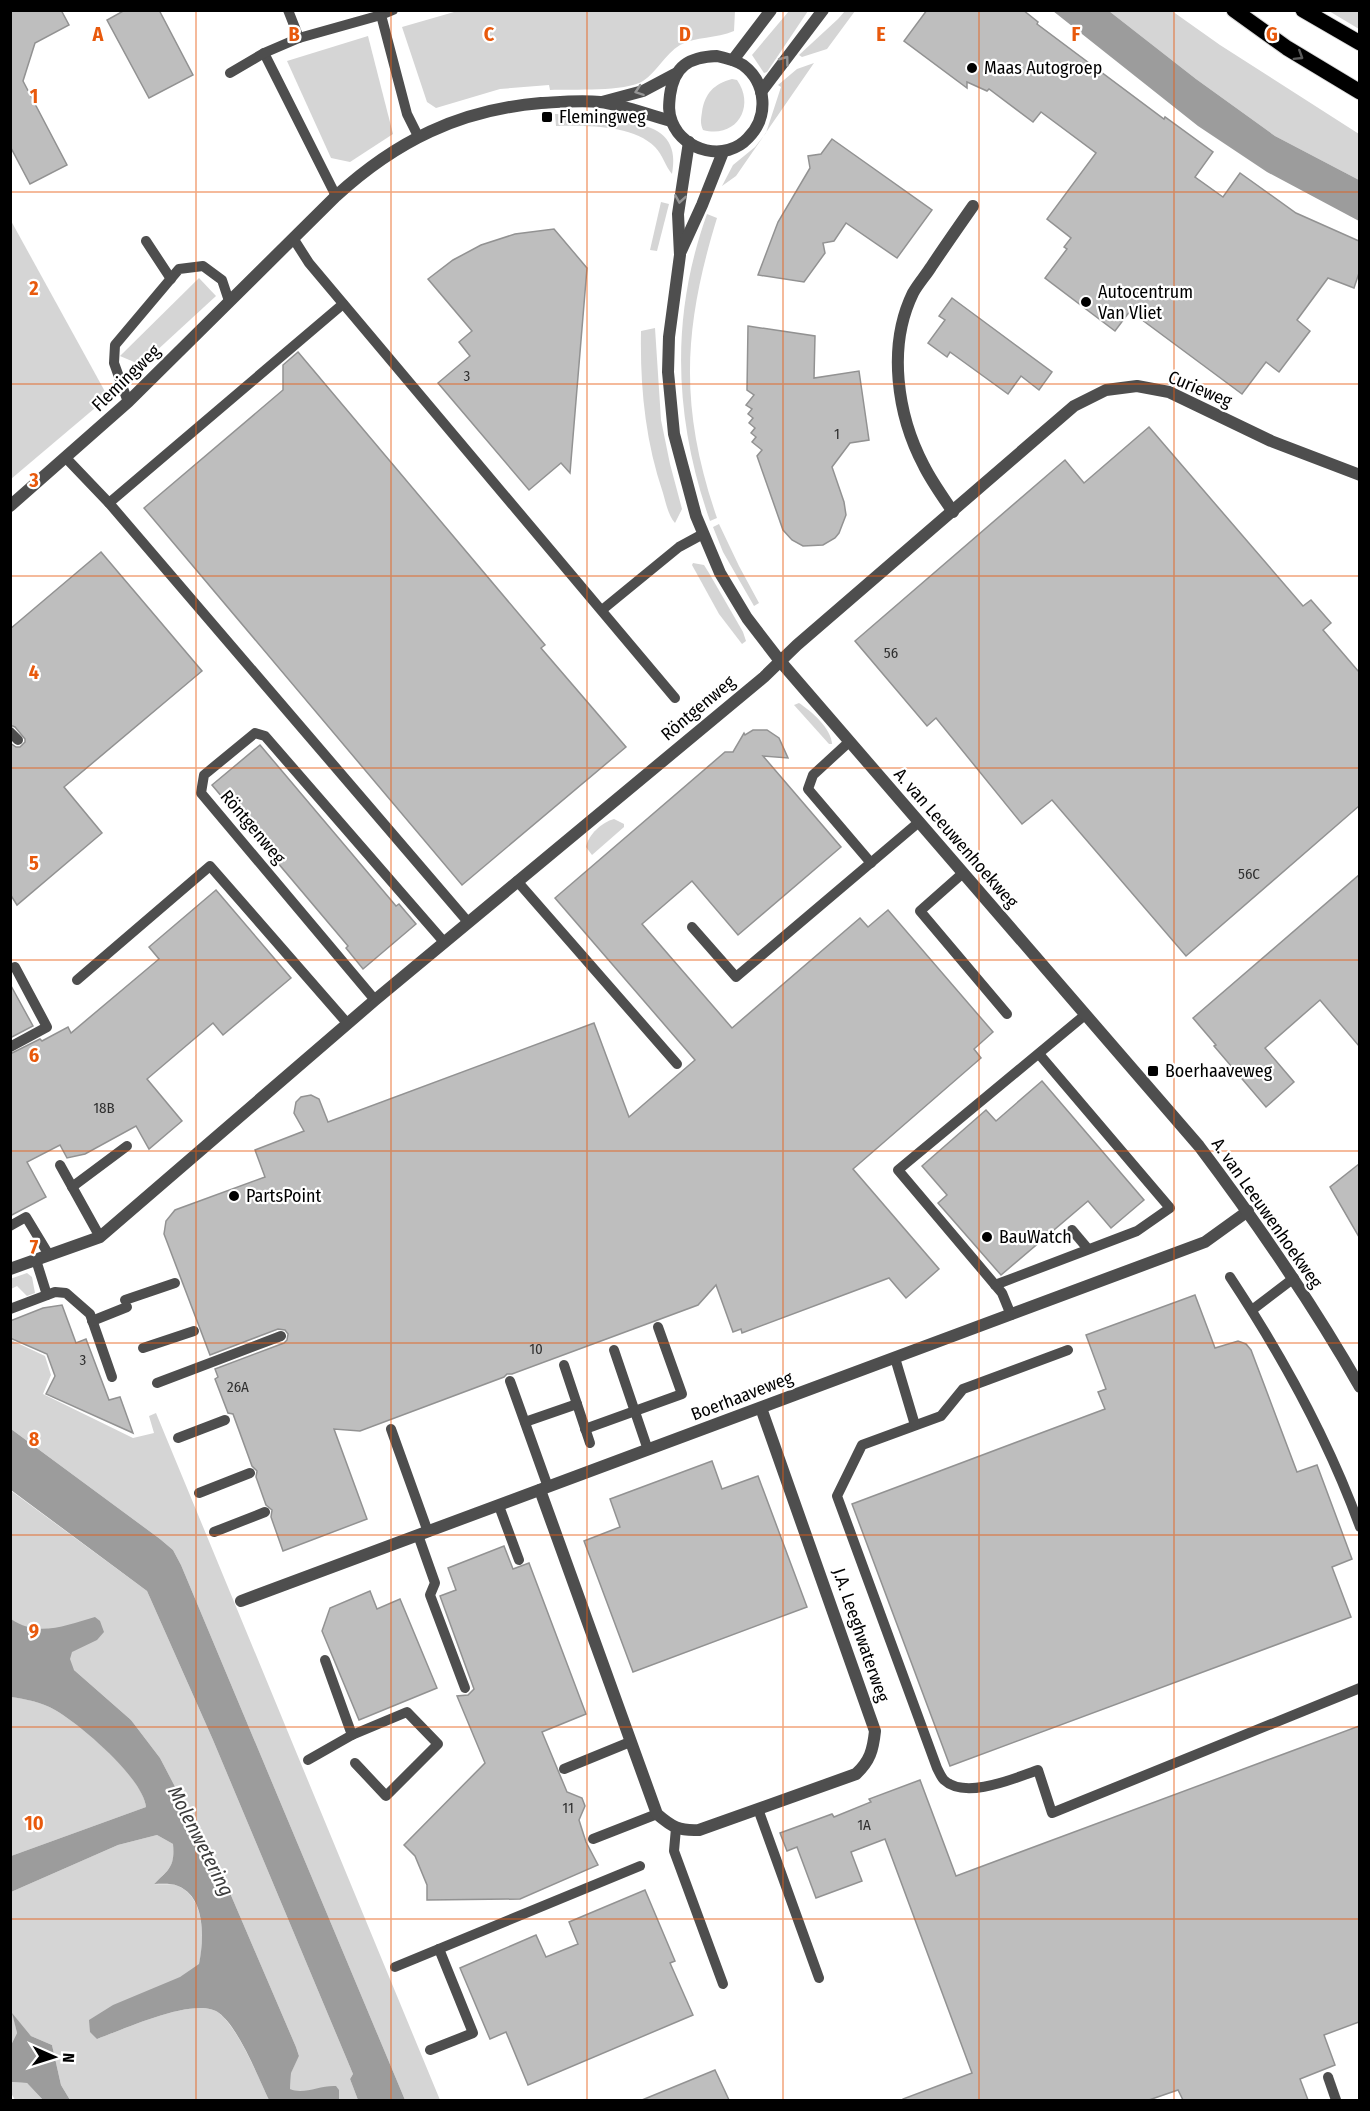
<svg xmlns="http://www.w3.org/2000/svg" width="1370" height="2111" viewBox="0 0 1370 2111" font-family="'Fira Sans Condensed',sans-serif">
  <rect width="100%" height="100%" fill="#fff"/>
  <g fill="#d5d5d5">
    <path d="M461 10H735V11L734 31C716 39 696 36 680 45 665 54 657 72 643 81 625 92 573 89 550 90L549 85 500 89 436 108 427 102 402 27Z"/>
    <polygon points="789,11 808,11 767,72 764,73 752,55"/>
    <polygon points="845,11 855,11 827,49 802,57 799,55 838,19"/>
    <polygon points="1109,11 1172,11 1220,45 1359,134 1359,180 1275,136 1196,79"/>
    <polygon points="1329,11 1359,11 1359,29"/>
    <polygon points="368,36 393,134 350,162 331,158 287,61"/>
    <polygon points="814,63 736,176 722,186 733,165 755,147 766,133 781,87 778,85 797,69"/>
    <path d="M732 79 737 80C756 107 736 139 703 130 700 123 701 119 702 112 705 93 714 84 732 79Z"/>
    <path d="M555 114H589L641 122V125C668 131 677 148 672 174 665 166 663 155 655 147 634 125 584 125 556 126Z"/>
    <polygon points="661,202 669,204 657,251 650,250"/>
    <path d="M707 214 717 218C683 329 679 407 717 518L710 521C674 418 670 317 707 214Z"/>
    <polygon points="10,219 108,397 11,479 10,479"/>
    <polygon points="199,278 216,296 141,365 120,356"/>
    <path d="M655 328 661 420 670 464 682 509 675 523C668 515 666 503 663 493 645 440 640 386 641 331Z"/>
    <polygon points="719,524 739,566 759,603 754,606 723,552 713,527"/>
    <polygon points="693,563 704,565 709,573 743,632 746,641 742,644 719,614 692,565"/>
    <path d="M799 703C811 711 831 728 832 744H829L794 705Z"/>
    <path d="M614 819 624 824V827L592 855 586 847C588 835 602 822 614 819Z"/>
    <polygon points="27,1273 32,1277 35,1293 27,1296 17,1286 11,1289 10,1279"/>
    <polygon points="11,1340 45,1356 51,1375 43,1394 133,1438 154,1433 149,1416 156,1413 440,2100 405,2100 181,1565 173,1550 160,1539 11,1429"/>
    <polygon points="10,1490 147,1591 213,1740 353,2074 350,2079 358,2100 301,2100 290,2089 291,2072 299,2056 296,2047 227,1886 160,1758 131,1720 74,1670 11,1619"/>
    <path d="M11 1697C26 1699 42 1702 55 1710 81 1725 143 1777 146 1807L11 1856Z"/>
    <path d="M157 1835 173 1844C175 1867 170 1868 154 1884 162 1885 171 1883 178 1886 206 1898 204 1940 199 1965L97 2039C122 2030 197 1995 219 2013 239 2029 258 2077 269 2100H70L61 2085 52 2045 31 2036 13 2015 17 2033 11 2045V1892L118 1845Z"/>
    <polygon points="10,2082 27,2083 43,2100 15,2100 11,2093"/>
  </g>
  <g fill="#9c9c9c">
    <polygon points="1053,11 1109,11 1196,79 1275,136 1359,180 1359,221 1267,172 1198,126"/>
    <polygon points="11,1429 160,1539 173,1550 181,1565 405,2100 358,2100 350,2079 353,2074 213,1740 147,1591 11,1490"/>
    <path d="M95 1617 100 1621 104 1632 97 1640 72 1652 70 1659 74 1670 131 1720 160 1758 227 1886 296 2047 299 2056 291 2073 290 2089C304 2095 320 2085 336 2086L339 2090V2100H269C258 2077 239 2028 219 2013 197 1995 122 2030 97 2039L90 2032 89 2020 113 2005 180 1977 199 1964C204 1940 206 1897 178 1886 171 1883 161 1884 154 1884 169 1869 175 1867 173 1844L157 1835 118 1845 11 1892V1856L146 1807C143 1778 81 1725 55 1710 42 1702 25 1699 11 1697V1619C38 1638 66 1625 95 1617Z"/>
    <polygon points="12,2013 31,2036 52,2045 61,2085 70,2100 43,2100 27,2083 11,2082 11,2045 17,2033"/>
  </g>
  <g fill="#bebebe" stroke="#929292" stroke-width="1.5">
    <polygon points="10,10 61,10 69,25 35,43 23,81 67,165 30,184 10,146"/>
    <polygon points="125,10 159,10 193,75 149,98 107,20"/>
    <polygon points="927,10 1023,10 1038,22 1037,24 1164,119 1165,117 1213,152 1195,177 1223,197 1240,173 1296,213 1359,241 1359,273 1354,288 1328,278 1297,320 1310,331 1279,372 1266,362 1242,394 1130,311 1115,331 1045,278 1067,249 1064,247 1071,238 1047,219 1096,153 1041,112 1033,122 989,89 987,91 967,82 967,88 904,41"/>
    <polygon points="832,139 932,210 897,258 846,223 834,241 823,243 825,253 804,282 758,275 778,222 810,168 808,156 821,154"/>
    <polygon points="554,229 587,268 570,473 561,463 529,490 438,383 470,356 459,342 472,331 428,279 453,260 481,245 515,234"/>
    <polygon points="952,298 1052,372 1039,390 1021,376 1008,394 950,352 947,357 928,343 945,320 939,316"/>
    <polygon points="748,326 815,336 814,378 859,371 869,440 850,443 832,467 844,502 846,515 839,533 835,538 823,545 803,546 792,540 783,530 757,456 762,450 752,442 756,437 751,433 755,428 749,423 753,418 748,414 752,409 746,405 754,395 747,390"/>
    <polygon points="298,352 545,645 541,648 626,747 462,885 144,508 283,390 283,365"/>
    <polygon points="1149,427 1303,606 1311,600 1331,623 1323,630 1359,672 1359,806 1186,956 1052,800 1022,824 936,718 927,726 855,641 1065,460 1084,483"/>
    <polygon points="101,552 202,671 64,787 102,833 17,905 10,894 10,743 16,747 20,747 25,742 25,739 15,727 10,725 10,629"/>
    <polygon points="753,730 767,730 779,738 788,758 763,756 841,847 738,935 692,881 642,924 732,1028 860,918 868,927 888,910 993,1032 974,1049 981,1058 853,1169 939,1269 906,1298 889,1278 742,1333 741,1329 733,1332 716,1285 698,1305 512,1374 507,1374 504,1377 360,1431 334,1429 367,1519 283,1551 271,1517 272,1510 266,1505 256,1477 257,1471 252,1466 233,1414 228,1413 215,1379 218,1377 215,1369 284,1343 287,1340 288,1334 285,1330 278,1329 210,1355 164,1234 166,1221 175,1210 265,1177 255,1150 304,1131 294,1113 296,1102 301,1097 311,1095 319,1099 328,1122 594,1023 629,1117 695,1060 555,898 725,752 733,752 744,733 745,735"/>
    <polygon points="260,745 396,906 399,904 416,924 363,969 346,948 348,946 212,785"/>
    <polygon points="1359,875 1359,1046 1320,1000 1265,1048 1294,1082 1266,1107 1214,1046 1216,1045 1193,1018"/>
    <polygon points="216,890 291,978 223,1035 213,1023 147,1079 182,1121 149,1149 136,1126 85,1154 67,1158 60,1145 27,1162 46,1197 10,1216 10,1054 40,1039 42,1041 68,1027 71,1033 159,959 149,947"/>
    <polygon points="10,984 33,1026 10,1038"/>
    <polygon points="1042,1081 1144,1200 1111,1228 1088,1201 1001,1275 938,1203 947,1195 922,1166 986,1110 996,1121"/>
    <polygon points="1359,1164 1359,1237 1330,1187"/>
    <polygon points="1195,1295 1215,1348 1238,1341 1246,1344 1251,1350 1297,1472 1317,1465 1352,1559 1332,1567 1351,1617 950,1766 852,1504 1105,1409 1098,1392 1106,1389 1086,1335"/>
    <polygon points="62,1305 76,1343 86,1339 109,1400 120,1397 133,1433 46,1394 55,1376 47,1354 10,1338 10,1321 43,1308"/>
    <polygon points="712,1461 722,1489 758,1476 807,1607 633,1672 584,1541 620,1527 610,1499"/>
    <polygon points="504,1546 513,1569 529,1563 586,1714 542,1732 567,1792 582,1798 585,1806 579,1820 586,1842 598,1865 520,1899 427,1900 427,1885 415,1856 404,1845 485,1763 457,1696 468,1695 474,1689 440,1596 456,1590 448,1568"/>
    <polygon points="370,1591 377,1609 400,1599 437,1688 359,1720 322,1631 330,1608"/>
    <polygon points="1359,1726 1359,2022 1324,2035 1335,2065 1300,2079 1308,2100 1183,2100 1178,2090 1149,2100 903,2100 903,2099 972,2073 885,1839 851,1852 862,1881 816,1898 797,1847 787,1851 780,1833 832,1814 834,1817 871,1802 869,1799 920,1780 956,1876"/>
    <polygon points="645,1890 675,1961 670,1963 693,2015 528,2085 506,2032 490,2039 460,1968 536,1935 546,1957 578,1944 569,1922"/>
    <polygon points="715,2070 729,2100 642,2100"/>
  </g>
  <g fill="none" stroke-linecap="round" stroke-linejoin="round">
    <defs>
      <g id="primary">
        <polyline points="1234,10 1287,48 1360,92"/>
        <polyline points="1303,10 1360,43"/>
      </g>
    </defs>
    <use href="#primary" stroke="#dbdbdb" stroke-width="17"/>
    <g stroke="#4e4e4e" stroke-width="10">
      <polyline points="288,10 299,38"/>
      <polyline points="393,10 381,15 407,114 418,136"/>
      <polyline points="264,53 336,196"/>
      <polyline points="230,73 264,53 299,38 381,15"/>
      <polyline points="293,238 309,263 675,698"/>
      <polyline points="146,241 171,279"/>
      <polyline points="128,402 114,363 115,345 179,269 203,266 222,280 229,301"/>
      <polyline points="66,458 109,503 343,304"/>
      <polyline points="109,503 468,922"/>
      <polyline points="602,610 679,547 703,534"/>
      <polyline points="10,732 18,740"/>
      <polyline points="849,742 813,775 808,789 871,863"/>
      <polyline points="963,873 920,911 1007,1014"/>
      <polyline points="517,881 677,1064"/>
      <polyline points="692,927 736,977 919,822"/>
      <polyline points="77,980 210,866 347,1023"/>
      <polyline points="375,1000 201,793 204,775 255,733 265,736 444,942"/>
      <polyline points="10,1047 47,1027 15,967"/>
      <polyline points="60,1165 100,1237"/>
      <polyline points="72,1187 127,1146"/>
      <polyline points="10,1226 26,1217 49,1255"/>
      <polyline points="1072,1230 1088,1249"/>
      <polyline points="36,1260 47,1295"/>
      <path d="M1230 1277C1281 1354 1328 1439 1360 1527"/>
      <polyline points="995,1285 1137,1231 1170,1208 1039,1054"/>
      <polyline points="125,1300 175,1283"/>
      <polyline points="10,1309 55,1292 66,1293 90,1314 112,1377"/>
      <polyline points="1252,1310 1294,1278"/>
      <polyline points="1011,1315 1002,1293 898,1170 1085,1015"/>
      <polyline points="92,1321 127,1307"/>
      <polyline points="143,1348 194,1331"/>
      <polyline points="614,1350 648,1450"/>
      <path d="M1068 1350 963 1389 941 1416 862 1445 837 1496 937 1768C939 1772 941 1777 944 1780 965 1800 1015 1778 1038 1770L1052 1813 1360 1688"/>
      <polyline points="895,1358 915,1425"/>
      <polyline points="564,1365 590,1443"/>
      <polyline points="510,1381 548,1487"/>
      <polyline points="157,1383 281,1336"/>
      <polyline points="525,1422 577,1404"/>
      <polyline points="391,1429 428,1532"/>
      <polyline points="585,1429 682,1394 658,1327"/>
      <polyline points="178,1438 225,1420"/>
      <polyline points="199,1493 250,1473"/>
      <polyline points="499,1506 519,1560"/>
      <polyline points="214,1532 265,1512"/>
      <polyline points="418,1535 435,1583 430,1595 465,1688"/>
      <polyline points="352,1735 407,1712 438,1744 386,1796 355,1763"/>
      <polyline points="308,1760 352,1735 325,1660"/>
      <polyline points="564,1769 630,1742"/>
      <polyline points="758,1809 819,1978"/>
      <polyline points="676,1828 674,1851 723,1984"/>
      <polyline points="593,1839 657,1814"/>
      <polyline points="395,1967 640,1866"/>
      <polyline points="430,2050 473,2033 439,1949"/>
      <polyline points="1328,2077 1336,2100"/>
    </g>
    <g stroke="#4e4e4e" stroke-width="12">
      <path d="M953 512C943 497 932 482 924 466 897 415 887 346 913 293 918 284 926 275 931 267 945 246 959 226 973 206"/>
      <polyline points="10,1269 100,1237 375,1000 764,677 797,645 1074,406 1106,390 1137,386 1169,392 1271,441 1360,475"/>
      <path d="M540 1490 657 1814C672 1827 679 1831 699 1830L856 1774C870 1761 873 1750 875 1731L761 1408"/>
      <polyline points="241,1601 1205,1242 1248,1211"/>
    </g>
    <g stroke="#4e4e4e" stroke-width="12">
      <path d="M717 56C726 58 735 60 743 65 767 83 769 117 748 138 726 162 684 152 672 122 668 113 669 104 670 95 674 66 689 57 717 56Z"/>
      <polyline points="733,60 771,10"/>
      <polyline points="761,92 823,10"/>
      <polyline points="602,102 643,91 675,74"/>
      <path d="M689 142 678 214 680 255 669 337 668 372 674 434 696 516 720 573 747 618 780 661 1199 1146C1257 1223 1312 1303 1360 1387"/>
      <polyline points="681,251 702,205 723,152"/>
      <path d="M10 506 128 402 336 196C396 141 459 110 541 103 560 102 581 100 600 102 624 105 648 115 671 121"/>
    </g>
    <use href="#primary" stroke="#000" stroke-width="15"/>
  </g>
  <defs><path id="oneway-chevron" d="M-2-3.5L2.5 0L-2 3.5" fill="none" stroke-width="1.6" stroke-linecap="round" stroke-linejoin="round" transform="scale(1.5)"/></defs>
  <use stroke="#595959" href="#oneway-chevron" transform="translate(1299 56) rotate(32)"/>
  <g stroke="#959595">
    <use href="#oneway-chevron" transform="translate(785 60) rotate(-53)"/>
    <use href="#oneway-chevron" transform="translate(639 91) rotate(161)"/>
    <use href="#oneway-chevron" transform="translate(680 199) rotate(99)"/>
  </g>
  <path fill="none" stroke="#e8590c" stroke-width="1.5" stroke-opacity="0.55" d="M196 10V2100M391 10V2100M587 10V2100M783 10V2100M979 10V2100M1174 10V2100M10 192H1360M10 384H1360M10 576H1360M10 768H1360M10 960H1360M10 1151H1360M10 1343H1360M10 1535H1360M10 1727H1360M10 1919H1360"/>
  <g fill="#000" stroke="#fff" stroke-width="2">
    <circle cx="972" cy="68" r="6"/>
    <rect x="541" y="111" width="12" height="12" rx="3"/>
    <circle cx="1086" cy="302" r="6"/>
    <rect x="1147" y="1065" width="12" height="12" rx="3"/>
    <circle cx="234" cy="1196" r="6"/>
    <circle cx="987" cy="1237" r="6"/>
  </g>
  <g text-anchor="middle" stroke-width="4.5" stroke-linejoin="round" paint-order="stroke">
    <g font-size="15" fill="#303030">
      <text x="467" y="381">3</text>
      <text x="837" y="439">1</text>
      <text x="891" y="658">56</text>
      <text x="1249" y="879">56C</text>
      <text x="104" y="1113">18B</text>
      <text x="536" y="1354">10</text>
      <text x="83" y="1365">3</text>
      <text x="238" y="1392">26A</text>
      <text x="568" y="1813">11</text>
      <text x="864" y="1830">1A</text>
    </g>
    <g font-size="18" fill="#000" stroke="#fff" text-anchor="start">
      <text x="984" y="74">Maas Autogroep</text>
      <text x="559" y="123">Flemingweg</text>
      <text x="1098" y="298">Autocentrum<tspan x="1098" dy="21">Van Vliet</tspan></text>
      <text x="1165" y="1077">Boerhaaveweg</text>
      <text x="246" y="1202">PartsPoint</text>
      <text x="999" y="1243">BauWatch</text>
    </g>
    <g font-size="18" fill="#000" stroke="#fff">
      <text transform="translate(126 378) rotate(-44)" y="6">Flemingweg</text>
      <text transform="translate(1200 389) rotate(23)" y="6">Curieweg</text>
      <text transform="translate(698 708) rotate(-40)" y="6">Röntgenweg</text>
      <text transform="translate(253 827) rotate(50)" y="6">Röntgenweg</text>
      <text transform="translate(956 838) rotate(49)" y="6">A. van Leeuwenhoekweg</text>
      <text transform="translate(1267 1213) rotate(55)" y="6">A. van Leeuwenhoekweg</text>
      <text transform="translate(742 1396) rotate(-21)" y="6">Boerhaaveweg</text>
      <text transform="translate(861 1635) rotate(71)" y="6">J.A. Leeghwaterweg</text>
    </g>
    <g font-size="20" font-style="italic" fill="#3d3d3d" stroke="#fff">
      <text transform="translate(201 1841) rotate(63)" y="7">Molenwetering</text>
    </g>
  </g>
  <g font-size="20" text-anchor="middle" font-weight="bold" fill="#e8590c" stroke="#fff" stroke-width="4.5" stroke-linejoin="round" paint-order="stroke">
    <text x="98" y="41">A</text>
    <text x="294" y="41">B</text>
    <text x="489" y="41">C</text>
    <text x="685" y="41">D</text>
    <text x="881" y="41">E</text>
    <text x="1076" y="41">F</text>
    <text x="1272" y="41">G</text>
    <text x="34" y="103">1</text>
    <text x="34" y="295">2</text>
    <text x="34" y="487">3</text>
    <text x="34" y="679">4</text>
    <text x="34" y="870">5</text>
    <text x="34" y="1062">6</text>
    <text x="34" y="1254">7</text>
    <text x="34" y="1446">8</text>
    <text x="34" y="1638">9</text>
    <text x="34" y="1830">10</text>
  </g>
  <rect width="1370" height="2111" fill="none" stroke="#000000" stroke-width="24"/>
  <g transform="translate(54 2057) rotate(93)" stroke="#ffffff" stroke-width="4.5" paint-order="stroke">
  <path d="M0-4.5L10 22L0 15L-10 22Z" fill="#000000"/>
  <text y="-9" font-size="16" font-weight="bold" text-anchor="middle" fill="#000000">N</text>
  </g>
</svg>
